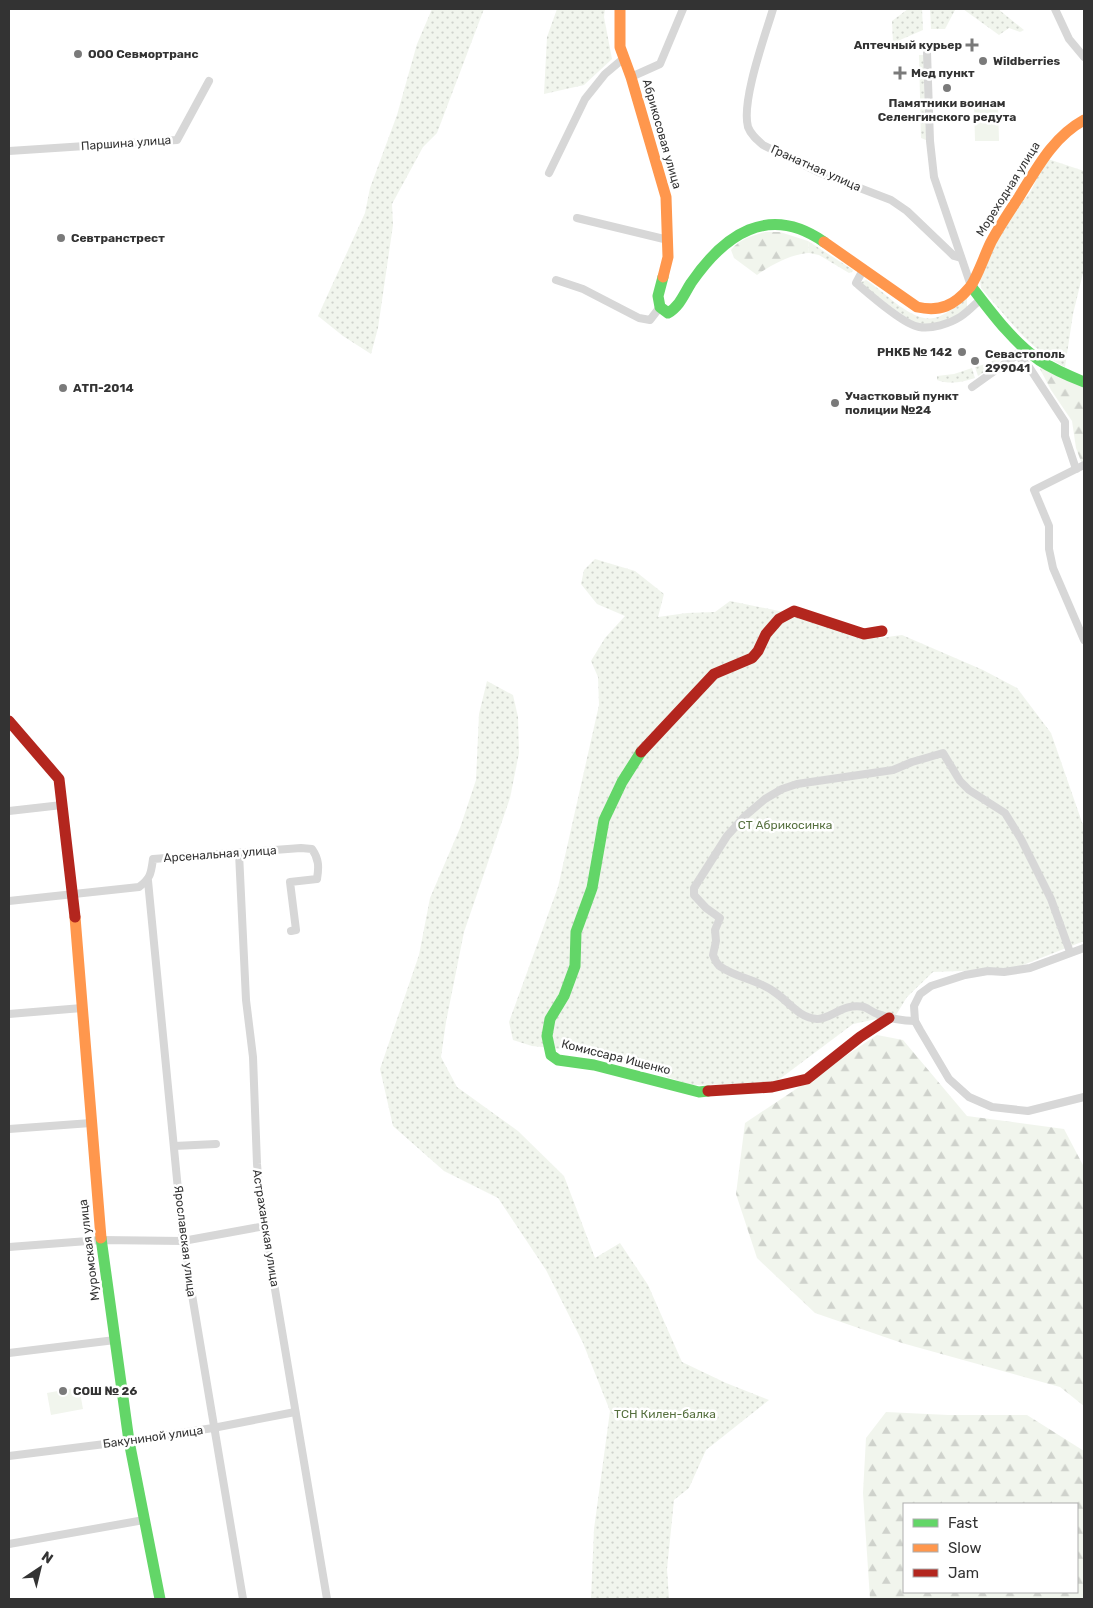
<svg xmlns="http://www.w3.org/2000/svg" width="1093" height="1608" viewBox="0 0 1093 1608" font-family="Rubik,sans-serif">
  <defs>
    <pattern id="green-dots" width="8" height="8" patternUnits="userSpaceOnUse" patternTransform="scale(1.25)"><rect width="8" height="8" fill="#f1f5ed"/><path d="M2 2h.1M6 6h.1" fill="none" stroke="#cfd2cc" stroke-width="1.8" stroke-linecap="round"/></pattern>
    <pattern id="forest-firs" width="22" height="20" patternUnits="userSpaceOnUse" patternTransform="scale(1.25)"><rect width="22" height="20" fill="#f1f5ed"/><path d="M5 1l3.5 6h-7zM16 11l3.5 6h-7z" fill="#cfd2cc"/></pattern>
  </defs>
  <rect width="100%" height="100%" fill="#fff"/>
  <g fill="url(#green-dots)">
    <polygon points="432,9 484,9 437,133 423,147 392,204 393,225 378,328 371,354 343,336 318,316 365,213 370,188 397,115 417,44"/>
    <polygon points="557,9 605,9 604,17 612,59 584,85 544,94 547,37"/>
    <polygon points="908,9 922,9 923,30 893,43 892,21"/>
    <polygon points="930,9 954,9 955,10 945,29 931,29"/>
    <polygon points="963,9 998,9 1024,30 1020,32 1009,28 999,35"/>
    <polygon points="919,55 924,55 926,140 921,138"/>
    <path d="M1045 158 1084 171V269L1073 314 1065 367C1029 349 1007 317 981 288L979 271 1019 203C1032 198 1039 171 1045 158Z"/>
    <polygon points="808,241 853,270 852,272 849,273 819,255 809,253"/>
    <path d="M866 280C885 291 913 326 938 317 948 313 956 306 964 299L967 298V307L954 317 937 324H916L897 311 861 284V282Z"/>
    <polygon points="999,357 1001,358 999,362 978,376 975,367 989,363"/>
    <path d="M972 368 975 378C963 382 950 385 937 380V376L954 374Z"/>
    <polygon points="595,559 635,571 664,594 658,617 687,613 715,612 730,601 838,623 880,638 902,635 983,670 1017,688 1051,733 1084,828 1084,941 1013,969 933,972 907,997 896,1015 853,1024 773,1084 691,1085 593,1052 532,1046 513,1040 509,1022 558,887 599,705 598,677 591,661 605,638 625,616 597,604 581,584 584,570"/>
    <polygon points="487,681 513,695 518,717 519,753 510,798 464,932 446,1022 441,1057 457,1087 518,1131 564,1176 595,1258 620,1243 648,1285 682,1362 726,1383 769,1400 706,1450 689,1488 674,1500 667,1569 669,1599 591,1599 594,1529 610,1411 583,1343 546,1270 498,1198 444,1171 393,1126 380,1069 419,955 430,898 460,828 476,780 479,714"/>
  </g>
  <g fill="url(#forest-firs)" fill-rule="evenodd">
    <path d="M765 232H780L808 241 809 253C791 254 771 265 757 275L734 258 731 250C740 239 751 236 765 232Z"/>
    <polygon points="1044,366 1084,384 1084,463 1082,464 1076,448 1072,421 1051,390 1040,369"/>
    <polygon points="877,1035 903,1040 967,1116 1064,1129 1084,1167 1084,1406 1060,1387 902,1343 815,1313 757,1258 736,1194 745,1123"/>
    <path d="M886 1412 948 1415H1027L1084 1451V1599H870L863 1493 866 1438ZM904 1504H1077V1592H904Z"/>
  </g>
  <g fill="#f1f5ed">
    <polygon points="974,104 998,104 999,141 975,141"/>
    <polygon points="79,1387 83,1409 51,1415 47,1393"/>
  </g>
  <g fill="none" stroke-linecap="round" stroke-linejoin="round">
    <g stroke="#d7d7d7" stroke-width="8">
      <path d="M773 9C765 36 741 101 748 127 751 135 757 140 763 145L818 172 891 200 907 211 954 256 961 258"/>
      <polyline points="1055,9 1069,39 1084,57"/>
      <polyline points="927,52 930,141 934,177 971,286"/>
      <polyline points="631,77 660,64 683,9"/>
      <polyline points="9,151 177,140 209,81"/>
      <polyline points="549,173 585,99 605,74 624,58"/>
      <polyline points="577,218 668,240"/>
      <path d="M863 270 856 283C869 294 904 325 919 327 932 329 949 324 960 317 968 312 974 305 981 299"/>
      <polyline points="556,280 583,289 639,318 650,320 660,307"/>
      <polyline points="1016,354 1029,367 1065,422 1065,436 1076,469"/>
      <polyline points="972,387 1021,352"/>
      <polyline points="1084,465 1034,490 1049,526 1049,549 1053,568 1084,640"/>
      <polyline points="9,811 62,805"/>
      <polyline points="239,853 246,1000 253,1057 257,1164 260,1200 327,1599"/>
      <polyline points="148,881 183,1241 243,1599"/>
      <path d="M9 901 139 887C151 878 151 873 153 859L301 848 312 849C319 859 319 867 317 879L290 882 296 930 291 931"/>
      <polyline points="1084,948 1030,968 1004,972 988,971 965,975 931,986 920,994 914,1006 915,1021 920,1030 949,1079 969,1097 992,1107 1028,1111 1084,1097"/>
      <polyline points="9,1014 82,1008"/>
      <path d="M915 1021C902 1021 891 1019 878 1014 873 1013 869 1009 864 1007 844 1002 830 1020 817 1019 797 1017 789 1001 773 991 758 980 737 978 721 967 716 964 715 959 713 955L716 941 715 930 720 918 706 908 694 895V888L727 836 745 816 765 799 782 789 797 784 893 770 912 762 943 753 960 781 969 790 1005 813 1021 839 1051 899 1070 952"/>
      <polyline points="9,1129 91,1123"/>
      <polyline points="174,1146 216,1144"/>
      <polyline points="9,1247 101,1240 183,1241 265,1226"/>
      <polyline points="9,1353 115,1340"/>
      <polyline points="9,1456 129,1441 213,1428 295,1412"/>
      <polyline points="9,1544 144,1520"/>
    </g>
    <g stroke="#63d668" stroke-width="11">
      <path d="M663 277 658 296 660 307 668 313C680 306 684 294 691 283 724 235 768 203 824 242"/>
      <path d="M971 286C991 312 1012 341 1039 360 1053 369 1069 376 1084 382"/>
      <polyline points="641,752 622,782 604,820 592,888 576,932 575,966 564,996 550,1019 547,1036 551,1055 558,1060 594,1065 699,1092 708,1091"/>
      <polyline points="101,1238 129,1441 160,1599"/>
    </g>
    <g stroke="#ff974d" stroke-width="11">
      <polyline points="620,9 620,47 631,77 666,197 668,257 663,277"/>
      <path d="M824 242 917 307C940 312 954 306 970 287 977 278 985 254 991 242 999 227 1009 212 1019 197 1037 168 1053 137 1084 120"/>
      <polyline points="75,917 101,1238"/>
    </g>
    <g stroke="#b3261e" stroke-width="11">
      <polyline points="9,721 59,779 75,917"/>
      <polyline points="641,752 714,674 752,658 758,651 766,634 779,619 794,611 864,634 882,631"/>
      <polyline points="708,1091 772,1087 807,1079 860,1037 889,1018"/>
    </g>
  </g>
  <g fill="#7a7a7a" stroke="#fff" stroke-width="2">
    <path d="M969.5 37.5h5v5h5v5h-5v5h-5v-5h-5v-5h5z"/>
    <circle cx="78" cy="54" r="5"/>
    <circle cx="983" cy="61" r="5"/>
    <path d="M897.5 65.5h5v5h5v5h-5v5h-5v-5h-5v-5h5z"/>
    <circle cx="947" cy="88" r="5"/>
    <circle cx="61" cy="238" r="5"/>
    <circle cx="962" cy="352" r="5"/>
    <circle cx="975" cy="361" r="5"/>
    <circle cx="63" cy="388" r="5"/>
    <circle cx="835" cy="403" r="5"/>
    <circle cx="63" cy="1391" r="5"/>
  </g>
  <g text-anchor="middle" stroke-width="5" stroke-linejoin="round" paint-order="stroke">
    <g font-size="12" font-weight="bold" fill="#333" stroke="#fff" text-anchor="start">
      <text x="962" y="49" text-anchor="end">Аптечный курьер</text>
      <text x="88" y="58">ООО Севмортранс</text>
      <text x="993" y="65">Wildberries</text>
      <text x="911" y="77">Мед пункт</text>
      <text x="947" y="107" text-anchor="middle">Памятники воинам<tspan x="947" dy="14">Селенгинского редута</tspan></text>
      <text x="71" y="242">Севтранстрест</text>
      <text x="952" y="356" text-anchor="end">РНКБ № 142</text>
      <text x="985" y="358">Севастополь<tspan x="985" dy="14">299041</tspan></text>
      <text x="73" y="392">АТП-2014</text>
      <text x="845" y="400">Участковый пункт<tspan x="845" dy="14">полиции №24</tspan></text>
      <text x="73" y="1395">СОШ № 26</text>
    </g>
    <g font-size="12" fill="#333" stroke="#fff">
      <text transform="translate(662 134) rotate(74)" y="4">Абрикосовая улица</text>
      <text transform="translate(126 143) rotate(-4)" y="4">Паршина улица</text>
      <text transform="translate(816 168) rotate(24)" y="4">Гранатная улица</text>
      <text transform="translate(1008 189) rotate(-58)" y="4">Мореходная улица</text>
      <text transform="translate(220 854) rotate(-4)" y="4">Арсенальная улица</text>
      <text transform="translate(616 1057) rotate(14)" y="4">Комиссара Ищенко</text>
      <text transform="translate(266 1228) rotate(81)" y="4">Астраханская улица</text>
      <text transform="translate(185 1241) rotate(83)" y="4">Ярославская улица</text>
      <text transform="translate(89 1250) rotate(-97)" y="4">Муромская улица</text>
      <text transform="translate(153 1437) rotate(-8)" y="4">Бакуниной улица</text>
    </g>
    <g font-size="12" fill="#56703f" stroke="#fff">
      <text x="785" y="829">СТ Абрикосинка</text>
      <text x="665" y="1418">ТСН Килен-балка</text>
    </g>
  </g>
  <rect width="1093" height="1608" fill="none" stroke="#333333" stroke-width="20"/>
  <rect x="903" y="1503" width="175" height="90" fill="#ffffff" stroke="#adadad"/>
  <rect x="913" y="1519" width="25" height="8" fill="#63d668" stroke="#adadad"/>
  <text x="948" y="1528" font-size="15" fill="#333333">Fast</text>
  <rect x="913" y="1544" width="25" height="8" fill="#ff974d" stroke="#adadad"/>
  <text x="948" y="1553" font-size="15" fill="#333333">Slow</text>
  <rect x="913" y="1569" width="25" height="8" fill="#b3261e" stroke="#adadad"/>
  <text x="948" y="1578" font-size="15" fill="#333333">Jam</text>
  <g transform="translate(40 1568) rotate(35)" stroke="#ffffff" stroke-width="4" paint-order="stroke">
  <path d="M0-4L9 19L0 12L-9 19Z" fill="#333333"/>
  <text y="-8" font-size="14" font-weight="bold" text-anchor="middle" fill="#333333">N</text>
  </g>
</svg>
